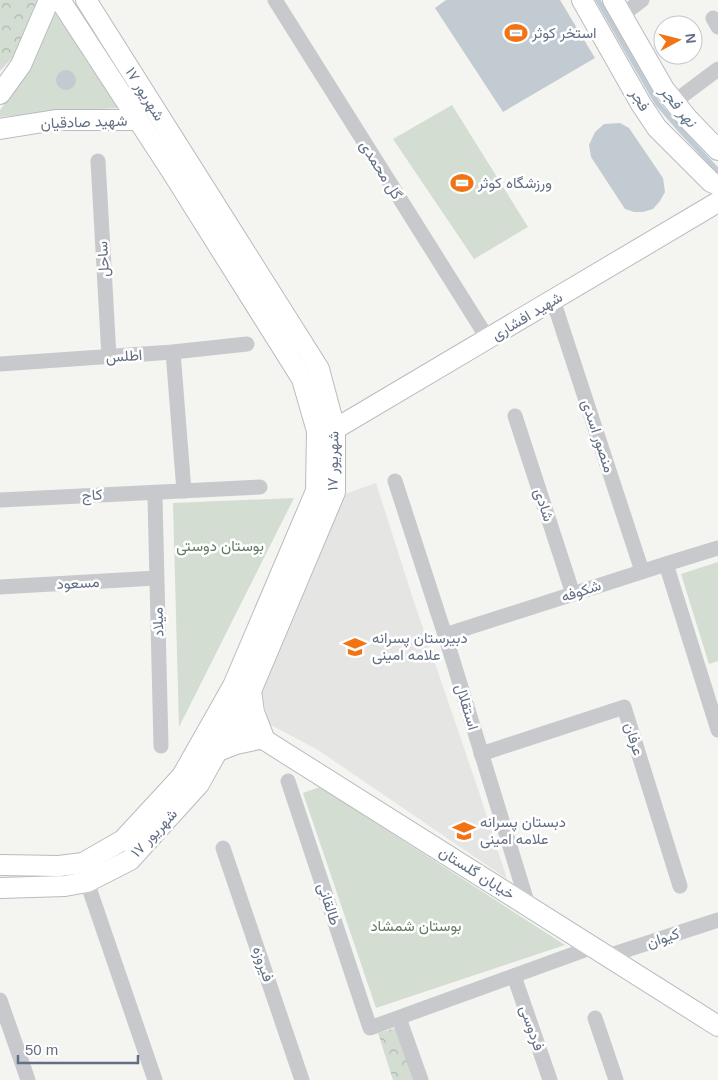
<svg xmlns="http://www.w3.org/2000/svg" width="718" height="1080" viewBox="0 0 718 1080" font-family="Arial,Vazirmatn,sans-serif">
  <defs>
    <pattern id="forest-crowns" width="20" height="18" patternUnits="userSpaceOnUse" patternTransform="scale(1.25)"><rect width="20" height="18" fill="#d3ddd1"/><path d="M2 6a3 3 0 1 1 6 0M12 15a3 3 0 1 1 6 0" fill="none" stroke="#afb7af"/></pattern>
  </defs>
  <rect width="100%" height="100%" fill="#f4f5f0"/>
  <polygon fill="#e5e5e4" points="376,483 414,602 476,783 507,879 318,750 269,724 261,691 345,494"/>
  <g fill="url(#forest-crowns)">
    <polygon points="0,0 37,0 15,55 0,71"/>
    <polygon points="396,1028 413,1080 393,1080 378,1033"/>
  </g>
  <g fill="#d3ddd1">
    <polygon points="55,8 119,108 59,111 0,117 0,110 29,69"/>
    <polygon points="452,105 528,227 474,259 393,139"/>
    <polygon points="294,498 179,727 173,503"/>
    <polygon points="718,562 718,661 709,664 681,574"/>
    <polygon points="320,787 565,945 376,1008 303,793"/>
  </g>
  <g fill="#c3cbd2">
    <polygon points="446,0 560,0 595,58 503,112 435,8"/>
    <circle cx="66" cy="80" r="10"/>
    <polygon points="620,123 629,128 663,178 665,192 660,201 653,209 643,212 634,212 625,209 591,157 589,145 595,132 604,124"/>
  </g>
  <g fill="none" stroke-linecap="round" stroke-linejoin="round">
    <polyline stroke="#c3cbd2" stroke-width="5" points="598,0 657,103 682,132 718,171"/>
    <defs>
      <g id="secondary">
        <polyline points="582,0 641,104 657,128 711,182 718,185"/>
        <polyline points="613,0 664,89 688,119 718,150"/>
        <polyline points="0,94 21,65 49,0"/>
        <polyline points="0,129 56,120 138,120"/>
        <polyline points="322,430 335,429 718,202"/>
        <polyline points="225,715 718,1026"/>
        <polyline points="218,751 236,744 264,738 254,712 251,691"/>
        <polyline points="0,865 59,866 83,863 123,840 182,776 233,686 316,491 317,431 302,379 172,172 60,0"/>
        <polyline points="0,888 65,886 87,882 130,860 199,784 251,691 335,492 335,429 319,369 86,0"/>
      </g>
    </defs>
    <use href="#secondary" stroke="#b8bcc1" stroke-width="22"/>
    <g stroke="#c7c9cd" stroke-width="15">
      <polyline points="275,0 488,339"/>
      <polyline points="622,15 642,0"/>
      <polyline points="713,18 718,27"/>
      <polyline points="674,102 718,69"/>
      <polyline points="98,161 109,357"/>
      <polyline points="553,300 642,571"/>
      <polyline points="173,352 184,491"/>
      <polyline points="0,364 173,352 247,344"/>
      <polyline points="515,416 573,594"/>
      <polyline points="395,481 445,635 528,905"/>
      <polyline points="155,498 161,746"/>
      <polyline points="0,500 260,487"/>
      <polyline points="666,564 718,730"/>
      <polyline points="0,587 156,578"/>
      <polyline points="445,635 666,564 718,548"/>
      <polyline points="481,754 624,707 680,886"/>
      <polyline points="288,781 370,1028 593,947"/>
      <polyline points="223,848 302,1080"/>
      <polyline points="87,882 155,1080"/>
      <polyline points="608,956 718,920"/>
      <polyline points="514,976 550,1080"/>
      <polyline points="0,1000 28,1080"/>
      <polyline points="399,1018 421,1080"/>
      <polyline points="595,1018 616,1080"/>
    </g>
    <use href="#secondary" stroke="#fff" stroke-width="20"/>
  </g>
  <defs>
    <symbol id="stadium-bare" viewBox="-9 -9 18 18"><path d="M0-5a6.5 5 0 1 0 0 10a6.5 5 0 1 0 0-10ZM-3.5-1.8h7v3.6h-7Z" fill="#f27313" stroke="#fff" stroke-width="2.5" paint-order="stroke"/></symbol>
    <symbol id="school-bare" viewBox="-9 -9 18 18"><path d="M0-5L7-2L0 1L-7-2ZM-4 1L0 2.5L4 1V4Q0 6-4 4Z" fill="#f27313" stroke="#fff" stroke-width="2.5" paint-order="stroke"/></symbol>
  </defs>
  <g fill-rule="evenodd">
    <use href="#stadium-bare" x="500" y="17" width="32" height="32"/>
    <use href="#stadium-bare" x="446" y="167" width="32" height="32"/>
    <use href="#school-bare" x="339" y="631" width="32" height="32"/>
    <use href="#school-bare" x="448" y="815" width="32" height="32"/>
  </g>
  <g text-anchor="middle" stroke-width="5" stroke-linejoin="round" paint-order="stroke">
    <g font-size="15" fill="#616e84" stroke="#fff" text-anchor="start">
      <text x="532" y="38">استخر کوثر</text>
      <text x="478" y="188">ورزشگاه کوثر</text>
      <text x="372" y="643">دبیرستان پسرانه<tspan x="372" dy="17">علامه امینی</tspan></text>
      <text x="480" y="827">دبستان پسرانه<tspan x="480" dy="17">علامه امینی</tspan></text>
    </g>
    <g font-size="15" fill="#616e84" stroke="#fff">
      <text transform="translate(145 94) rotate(58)" y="5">۱۷ شهریور</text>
      <text transform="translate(640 100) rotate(59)" y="5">فجر</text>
      <text transform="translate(84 122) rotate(-2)" y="5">شهید صادقیان</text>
      <text transform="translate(381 170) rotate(58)" y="5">گل محمدی</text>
      <text transform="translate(103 259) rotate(-93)" y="5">ساحل</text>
      <text transform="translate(527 316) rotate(-31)" y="5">شهید افشاری</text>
      <text transform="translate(124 356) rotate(-4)" y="5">اطلس</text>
      <text transform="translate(598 436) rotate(72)" y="5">منصور اسدی</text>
      <text transform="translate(333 461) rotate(-89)" y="5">۱۷ شهریور</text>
      <text transform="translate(92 495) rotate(-3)" y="5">کاج</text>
      <text transform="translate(544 505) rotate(72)" y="5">شادی</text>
      <text transform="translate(78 583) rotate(-3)" y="5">مسعود</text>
      <text transform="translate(581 591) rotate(-18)" y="5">شکوفه</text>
      <text transform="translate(158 622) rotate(-92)" y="5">میلاد</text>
      <text transform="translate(467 707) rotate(73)" y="5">استقلال</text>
      <text transform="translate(634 739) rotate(73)" y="5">عرفان</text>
      <text transform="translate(154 833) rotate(-47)" y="5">۱۷ شهریور</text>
      <text transform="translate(477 873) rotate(32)" y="5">خیابان گلستان</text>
      <text transform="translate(329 904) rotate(72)" y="5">طالقانی</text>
      <text transform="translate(663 938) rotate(-18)" y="5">کیوان</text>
      <text transform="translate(263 964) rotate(71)" y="5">فیروزه</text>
      <text transform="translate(532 1028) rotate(71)" y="5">فردوسی</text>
    </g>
    <g font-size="15" fill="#617b60" stroke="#fff">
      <text x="220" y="551">بوستان دوستی</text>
      <text x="416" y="931">بوستان شمشاد</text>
    </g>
    <g font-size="16" font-style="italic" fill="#617689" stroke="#fff">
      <text transform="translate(679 106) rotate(51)" y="6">نهر فجر</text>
    </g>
  </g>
  <g transform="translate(678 40) rotate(83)"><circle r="24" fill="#ffffff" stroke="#c0c5ce"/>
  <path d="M0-4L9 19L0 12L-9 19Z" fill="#f27313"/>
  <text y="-8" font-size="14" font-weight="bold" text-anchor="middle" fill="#616e84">N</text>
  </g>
  <path d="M18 1055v8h120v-8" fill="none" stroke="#616e84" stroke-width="2.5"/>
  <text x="25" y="1055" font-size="15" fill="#616e84" stroke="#ffffff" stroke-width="4" paint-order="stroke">50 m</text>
</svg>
